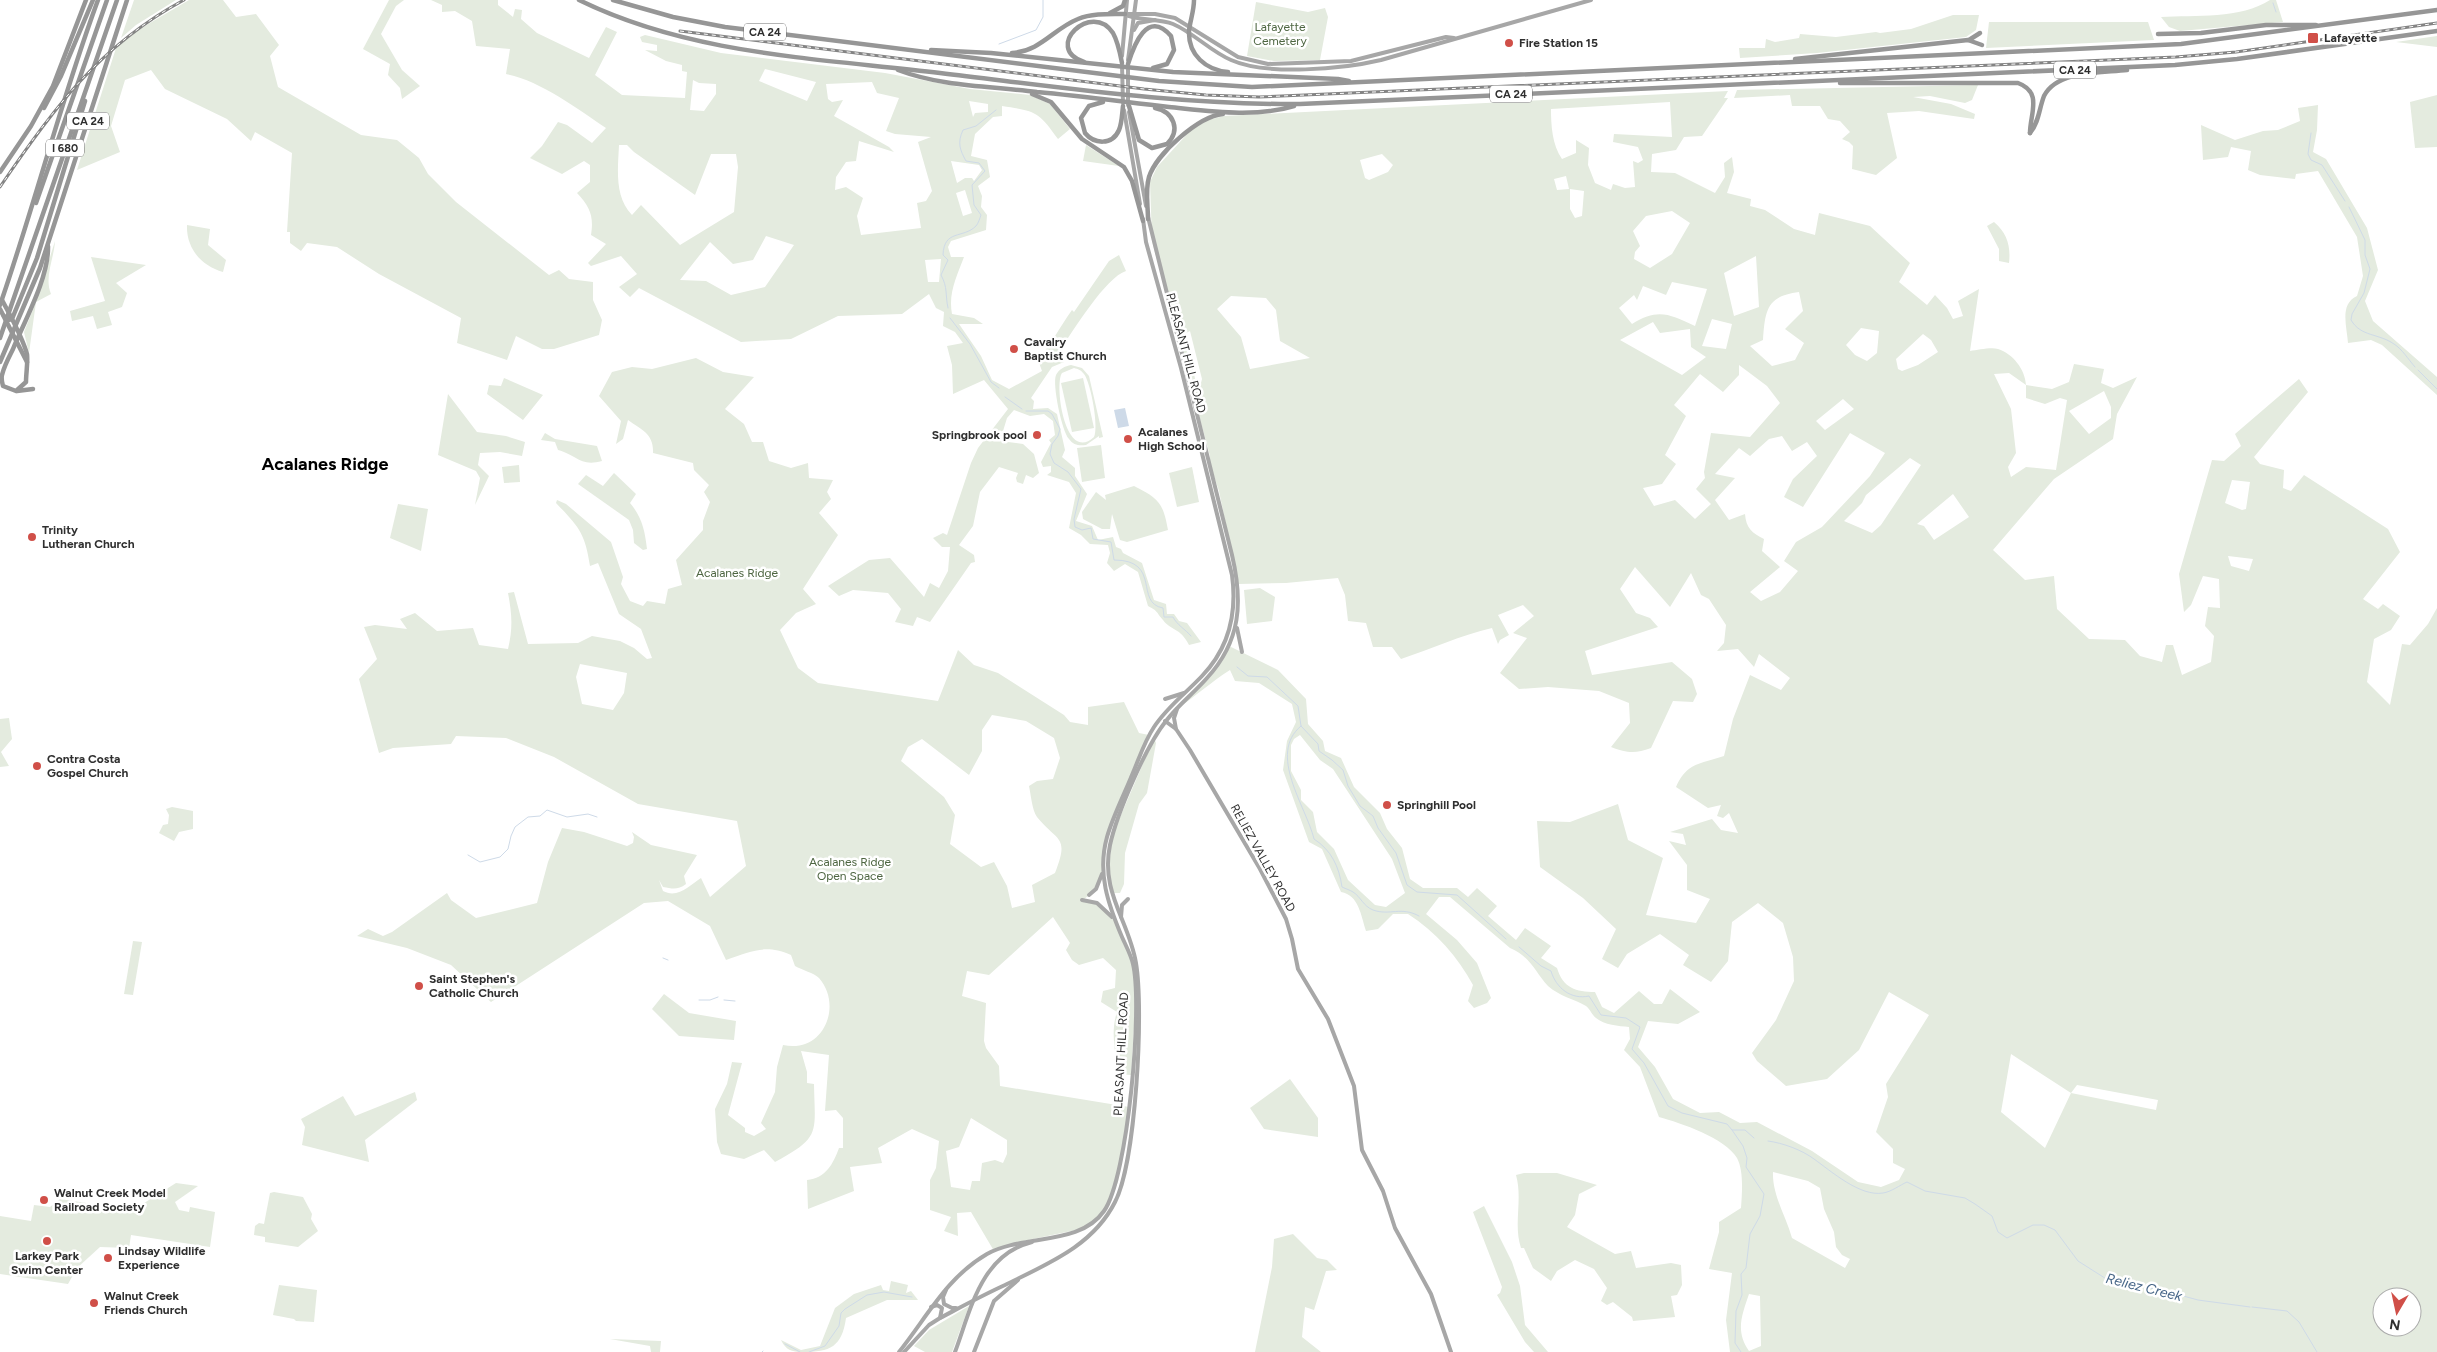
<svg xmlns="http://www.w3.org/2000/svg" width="2437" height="1352" viewBox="0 0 2437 1352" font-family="Figtree,sans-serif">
  <rect width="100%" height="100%" fill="#fff"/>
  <g fill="#e4ebdf" fill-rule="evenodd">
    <polygon points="134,0 176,0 136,25 121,38"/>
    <polygon points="189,0 223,0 236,17 256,14 279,45 270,56 278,87 361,135 397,140 419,158 428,174 456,202 549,275 559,270 569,279 593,282 593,300 602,320 599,335 554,349 542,349 516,336 507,360 457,343 461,318 379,274 337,247 307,243 301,251 290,243 290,232 287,232 292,153 255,132 251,141 227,119 165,89 151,70 125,80 111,126 120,152 77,170 117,45 138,30"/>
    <polygon points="389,0 404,0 396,6 381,34 402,70 420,86 402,99 400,88 388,75 390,64 363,49"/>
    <path d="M431 0H498V5L513 17 515 9 522 10 521 19 537 33 589 58 606 27 617 32 595 75 622 95 685 98 687 72 682 71V65L666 61 645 50 657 51V45L642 42 640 37 645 35 721 53 885 73 970 89 1030 95 1050 104 1070 129 1058 139C1038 111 1036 111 1002 106V116L993 117 975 134 971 156 987 160 990 177 978 186 982 196 981 207 987 215 986 230 951 241 948 247 951 257H964C957 276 948 293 952 314L974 318 983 324H959L981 356 992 380 1009 389 1042 371 1038 360C1051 344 1060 327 1072 310L1074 312 1109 261 1119 255 1126 271C1106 277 1073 331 1060 350L1064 362 1052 367 1031 398 1034 401 1033 409 1048 408 1057 414 1065 450 1062 457 1075 468V476L1087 494 1076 521 1092 526 1098 540 1113 537 1116 547 1121 549 1123 553 1142 563 1154 600 1166 604 1167 614H1174L1179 621 1187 623 1201 642 1189 645C1180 627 1171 631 1163 620 1156 612 1158 611 1148 606L1138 572 1125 564 1114 571 1107 563 1110 553 1108 545 1090 544 1081 535 1069 528 1076 493 1069 482 1047 475 1051 472V466L1043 467 1041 462 1051 443 1049 440 1055 435 1053 421 1044 414 1030 416 1014 410 1007 418 1000 441 1023 444 1034 454 1039 473 1033 478 1026 475 1023 484 1017 482 1016 478 1018 473 999 467 980 492 973 526 959 545 974 555 975 562 971 563 930 622 917 617 913 626 895 622 901 609 888 593 853 590 839 596 828 586 869 560 890 558 924 597 930 583 939 588 948 571 950 547H942L933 538 943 533 947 535 971 463 978 448 1008 409 984 380 953 394 952 365 947 346 963 343 955 332 943 326 944 312 936 308 929 294 902 314 838 316 791 339 741 342 639 288 630 297 619 287 637 274 621 256 591 266 588 263 606 244 591 235C594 216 590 207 577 193L590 182V165L584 161 562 174 530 158 542 146 558 122 567 125 592 143 606 128C578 109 539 80 506 74L510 49 476 46 472 21 455 11 442 12V5ZM765 69 816 82 807 101 759 81ZM693 80 699 83 716 84V94L704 111 690 110ZM872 82 877 93 899 98 886 131 895 134 931 137 918 142 932 191 926 201 917 203 921 228 861 235 857 216 863 198 846 187 835 190 836 177 846 162 856 161 859 141 894 152 889 147 834 116 843 100 832 102 828 99 826 84ZM969 101 988 104V112L975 113 973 117ZM619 145H627L634 152 695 195 711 154H736L738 167 734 212 680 245 641 205 632 215C614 197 618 168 619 145ZM951 161 979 165 982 170 974 181 972 178H965L957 183ZM965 190 972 213 963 216 956 193ZM766 236 794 245 765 287 731 295 706 281 680 280 710 242 733 264 753 260ZM941 259 939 282H928L925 260Z"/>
    <path d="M2270 0H2276L2283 22 2180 31 2169 27 2161 17C2195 15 2241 19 2270 0Z"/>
    <polygon points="1256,2 1308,12 1325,8 1328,17 1320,60 1274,61 1247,56"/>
    <polygon points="1953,15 1979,15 1976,30 1966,37 1817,53 1740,58 1739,48 1765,48 1766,39 1775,42 1799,38 1800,34 1836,37 1876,32 1880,33 1911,29"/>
    <polygon points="1989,22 2148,22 2154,40 1986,48"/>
    <polygon points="2437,36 2437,47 2396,42"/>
    <polygon points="1978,85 1972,100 1965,103 1930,96 1913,97 1951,104 1975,114 1974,119 1919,111 1887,113 1897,158 1876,175 1852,169 1853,146 1849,142 1842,139 1850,132 1840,121 1828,119 1820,106 1792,106 1790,95 1734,98 1737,90"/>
    <path d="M1728 91 1724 98H1728L1702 136 1684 137 1676 150 1652 154 1651 172 1675 173 1715 193 1725 177 1724 163 1732 157 1734 172 1727 193 1751 199 1750 206 1765 210 1794 229 1815 235 1819 213 1870 226 1910 263 1899 282 1927 305 1935 295 1947 308 1953 319 1963 316 1958 301 1979 289 1970 351C1978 350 1991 347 1998 349 2013 354 2025 369 2026 385L2052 389 2069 382 2074 364 2104 369 2101 383 2113 388 2137 377 2117 414 2113 439 2054 479 1993 550 2025 580 2054 576 2057 609 2089 639 2125 640 2140 656 2162 662 2166 645H2173L2182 675 2211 662 2214 636 2205 626 2208 607 2220 608 2219 579 2203 576 2191 605 2184 612 2179 574 2212 460 2224 461 2241 446 2235 434 2299 379 2308 392 2254 457 2260 464 2284 470 2283 488 2291 491 2304 475 2388 529 2400 552 2363 599 2378 609 2383 604 2400 616 2391 630 2374 639 2367 682 2390 705 2402 644 2410 645 2428 624 2437 608V1352H1730L1726 1320 1732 1273 1709 1269 1719 1232V1222L1741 1208C1742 1193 1744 1171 1737 1158 1725 1138 1681 1123 1659 1117L1640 1067 1624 1050 1630 1039 1629 1027C1619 1026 1604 1025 1596 1018 1592 1015 1590 1009 1586 1006 1574 999 1559 996 1548 986 1535 972 1530 956 1510 948L1450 897H1439L1426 914 1457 940 1477 963 1491 998 1487 1003 1474 1008 1468 1001 1473 985C1458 957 1436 932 1408 914H1393L1378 929 1366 931C1361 916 1359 895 1341 892L1322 849 1309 842 1283 770 1287 741 1296 722 1292 704 1259 683 1235 681 1230 670C1211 682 1196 696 1178 708L1206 679 1229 646 1278 670 1306 699 1308 724 1323 741 1325 751 1341 758 1354 787 1380 813 1387 829 1402 848 1410 879 1423 888H1457L1468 897 1477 888 1497 906 1488 916 1516 940 1525 928 1551 946 1541 958 1557 968C1563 988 1576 992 1595 992L1602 1007 1614 1013 1639 991 1654 1004H1662L1670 989 1700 1012 1678 1024 1648 1021 1638 1047 1655 1067 1673 1099 1700 1113 1719 1112 1740 1123 1757 1122 1812 1151 1858 1182 1881 1187 1899 1180 1905 1169 1893 1163V1149L1876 1132 1888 1097 1886 1084 1929 1015 1889 992 1859 1050 1827 1079 1786 1086 1757 1061 1752 1053 1776 1020 1794 981 1793 957 1783 923 1758 903 1732 922 1728 961 1711 982 1683 965 1689 955 1660 934 1627 954 1618 968 1602 959 1616 929 1583 898 1540 867 1537 821 1570 822 1618 804 1628 840 1663 858 1646 915 1696 923 1710 899 1687 890V865L1669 841 1686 845 1683 834 1670 832 1712 819 1721 830 1738 833 1729 813 1723 818 1717 816 1721 805 1708 808 1676 787C1687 762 1701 764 1724 756L1733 719 1750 675 1781 690 1790 678 1759 654 1754 667 1738 649 1717 651 1724 643 1726 625 1709 599 1701 595 1691 573 1670 607 1635 567 1620 589 1636 613 1650 618 1658 627 1585 651 1592 675 1672 662 1692 679 1697 694 1693 702 1673 701 1651 748C1635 754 1627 753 1611 747L1630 723 1629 703 1599 691 1548 687 1519 689 1500 673 1527 638 1513 633 1534 616 1523 605 1498 615 1509 635 1500 640 1498 644 1492 628C1461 635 1431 649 1401 659L1392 647H1373L1366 623 1348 621 1345 595 1338 578 1286 583 1238 584 1219 491 1209 461 1210 456 1152 241 1150 182 1157 167 1190 131 1208 120 1224 116ZM1670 102 1672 137 1614 134 1613 142 1638 147 1643 160 1638 163 1633 161 1635 187 1625 188 1613 184 1611 190 1595 183 1588 165 1589 148 1576 140V153L1562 159C1552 145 1551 125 1551 109ZM1382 154 1393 165 1388 172 1369 180 1365 178 1360 160ZM1566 176 1569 189 1557 190 1554 179ZM1570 189 1584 191 1582 216 1575 218 1570 209ZM1672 211 1690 223 1672 254 1650 268 1634 259 1635 252 1640 246 1633 231 1646 216ZM1756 256 1759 307 1734 316 1724 273ZM1672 282 1707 289 1695 326C1669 314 1658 308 1632 324L1619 308 1634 295 1637 300 1643 286 1666 295ZM1799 292 1803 311 1785 329 1804 343 1795 360 1772 366 1750 346 1763 340C1765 310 1767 296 1799 292ZM1231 296 1266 298 1276 310 1280 341 1310 358 1250 369 1241 337 1217 309ZM1712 319 1732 324 1726 349 1702 346ZM1653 322 1660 333 1690 329 1691 347 1706 357 1682 375 1620 340ZM1861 328 1879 331 1877 353 1867 361 1855 355 1846 345ZM1190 331 1202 379 1200 387 1197 389 1186 333ZM1923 334 1931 340 1938 352 1918 365 1902 371 1898 369 1896 359ZM1739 365 1767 386 1780 403 1750 437 1711 433 1704 472 1705 478 1696 489 1711 504 1695 519 1675 500 1654 506 1643 488 1662 484 1676 464 1665 455 1686 416 1674 405 1700 374 1723 392 1739 375ZM2009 373 2026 385V398L2045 404 2060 398 2067 400 2056 470 2026 467 2011 477 2008 467 2016 453 2011 409 1994 374ZM2104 391 2111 407V418L2089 434 2069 411ZM1843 399 1854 409 1825 430 1816 421ZM1850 433 1885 453 1870 476 1822 527 1796 542 1784 561 1798 571 1780 592 1761 601 1750 592 1780 567 1762 551 1764 539C1752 533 1746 528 1745 514L1729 520 1715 500 1735 478 1715 474 1739 448 1750 456 1769 439 1782 436 1792 451 1807 442 1817 456 1793 479 1784 497 1803 507ZM1910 458 1921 465 1881 525 1872 533 1844 521 1862 503 1866 495ZM2232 480 2250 482 2246 509 2242 510 2225 503ZM1953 494 1969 517 1934 540 1924 526 1917 524ZM2228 556 2253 559 2249 571 2231 566ZM1300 735 1320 760 1333 769 1392 859 1405 893 1386 907 1375 905 1348 880 1334 849 1317 832 1313 812 1301 800V790L1291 771V745L1294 739ZM2011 1054 2071 1093 2045 1148 2001 1112ZM2077 1085 2158 1100 2156 1110 2071 1093ZM1773 1172 1808 1181 1820 1188 1824 1209 1834 1232 1836 1247 1842 1255 1850 1259 1845 1268 1792 1238C1786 1216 1772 1195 1773 1172ZM1749 1294 1760 1296 1761 1346 1749 1351C1735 1331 1742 1315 1749 1294ZM2382 1297H2412V1327H2382Z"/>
    <polygon points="2437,95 2437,147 2415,148 2410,102"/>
    <path d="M2318 105 2317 130 2313 152 2326 159 2367 228 2378 270 2365 301 2373 321 2437 377V395L2382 345 2371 340 2348 343C2347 327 2339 304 2357 296L2363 276 2357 237 2318 171 2296 174 2295 179 2260 175 2248 170 2251 151 2231 147 2228 157 2203 160 2201 125 2235 140 2263 131 2278 130 2300 121 2298 108Z"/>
    <polygon points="1086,145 1119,166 1083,161"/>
    <path d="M1994 222C2007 233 2011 246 2009 263L1999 261V249L1987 226Z"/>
    <path d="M187 225 210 229 208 245 226 260 223 272C202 266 186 249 187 225Z"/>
    <path d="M55 241C54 259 44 277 51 294L36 302 29 353 24 332 36 302Z"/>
    <polygon points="91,257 146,265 116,283 127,293 122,307 108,312 112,325 97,329 93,316 72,321 70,311 105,301"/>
    <path d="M696 358 723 372 754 377 725 409 744 424 752 442H763L769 461 791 468 808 463 809 478 833 480 827 492 831 499 819 513 838 535 803 589 816 604 796 613 780 630 798 668 818 683 938 701 958 650 974 665 998 673 1064 715 1070 722 1088 725V707L1124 702 1139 733 1149 735 1107 837 1102 872 1094 891 1083 900 1094 902 1115 921 1133 963 1136 996 1131 1075 1117 1074C1116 1052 1110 1033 1117 1012L1101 1002 1103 991 1115 988 1116 970 1103 958 1079 965 1072 960 1066 950 1070 943 1053 917 989 975 967 971 962 996 986 1003 984 1041 986 1048 999 1066 1000 1086 1129 1107 1118 1182 1105 1211 1086 1228 1014 1243 994 1251 971 1212 957 1213 958 1236 944 1231 951 1217 930 1210V1180L936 1168 939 1141 912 1129 878 1148 882 1163 850 1167 854 1191 808 1209 807 1180C826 1178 833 1164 839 1148H843V1118L836 1110 825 1111 829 1055 801 1051 807 1072V1083L814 1084C815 1134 821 1137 775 1162L764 1150 744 1159 721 1154 717 1142 715 1109 727 1084 732 1062 742 1063 728 1115 745 1128V1132L754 1136 766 1129 761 1123 775 1092 777 1067 783 1045C824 1054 843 1005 819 978 814 973 802 970 795 966L791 955C765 944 752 951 726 960L710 926 668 901 644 903 491 1002 451 965 407 948 357 936 368 929 383 936 392 932 447 893 451 900 476 918 537 903 548 862 562 828 584 832 627 846 633 843 634 837 632 832 651 845 697 855 684 876 686 884C678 890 673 889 663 887L659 880 663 891C678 899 690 885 701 878L710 897 746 866 737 821 638 804 554 757 506 738 456 736 451 744 393 748 379 753 359 679 377 659 364 627 375 625 407 629 400 619 415 613 437 631 473 628 479 645 508 649C513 628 512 614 508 593L514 592 528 644 578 643 592 636 620 641 634 648 647 659 652 658 641 629 619 614 598 563 590 566C585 533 579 527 556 503L557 500 566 504 611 542 623 577 621 584 630 601 643 606 647 601 665 604 668 589 682 585 676 560 703 530V521L710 502 704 492 709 485 694 470 693 463 653 453C654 434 642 430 628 420L623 439 616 444 621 421 599 396 612 372 632 367 652 369ZM580 664 627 673 624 693 613 710 582 704 576 677ZM992 715 1026 721 1054 738 1060 758 1053 779 1037 781 1029 786C1031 795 1032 810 1037 817 1057 842 1070 835 1055 873L1032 885 1035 902 1012 908 1007 886 994 862 981 867 950 844 955 815 944 797 901 761 908 747 922 739 969 775 982 751V730ZM971 1118 1007 1140V1154L1003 1163 995 1160 982 1163 980 1181H972L970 1190 951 1187 946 1151 959 1147Z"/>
    <path d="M1071 365 1082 368 1089 376 1103 437 1099 438V436L1086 445C1079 446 1073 445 1069 439 1062 432 1052 384 1056 375 1059 369 1065 366 1071 365ZM1074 368C1078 369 1081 370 1084 374 1091 383 1099 428 1094 437 1065 464 1054 384 1062 373Z"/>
    <polygon points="504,378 543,395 523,420 487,394 489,385 501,386"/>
    <polygon points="1083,378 1094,428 1072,432 1061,383"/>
    <polygon points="448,394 477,432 506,436 525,442 522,456 500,452 480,453 478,465 489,476 475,505 480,478 476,471 438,455"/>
    <path d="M545 433 555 439 597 446 602 461C580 467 577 455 558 450L555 442 541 440Z"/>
    <polygon points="1101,445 1105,478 1082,482 1077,448"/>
    <polygon points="519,465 520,482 504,483 502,467"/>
    <polygon points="1192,467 1199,502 1177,507 1169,473"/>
    <path d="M614 473 636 494 630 503C642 517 645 531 647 549L643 550 634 543 633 530 629 520 578 484 586 475 603 486Z"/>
    <path d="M1134 486C1158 498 1163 502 1168 530L1127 542 1120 540 1112 514 1110 529H1102L1083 519 1082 512 1096 492 1106 500 1105 495Z"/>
    <polygon points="398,504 428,509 421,551 390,538"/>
    <polygon points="1260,588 1275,597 1272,621 1247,624 1244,590"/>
    <polygon points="9,718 12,739 1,752 9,766 0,767 0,719"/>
    <polygon points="1154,738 1156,743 1147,793 1139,804 1125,853 1124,884 1120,893 1111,893 1108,875 1112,836"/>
    <polygon points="172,807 193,811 193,829 179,832 174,841 159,833 163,825 168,824 169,815 166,809"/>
    <polygon points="133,941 142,942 133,995 124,994"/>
    <polygon points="664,994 689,1013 736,1021 734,1040 679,1036 652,1009"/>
    <polygon points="1290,1079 1318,1118 1318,1137 1264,1129 1250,1108"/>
    <polygon points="415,1092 417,1100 365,1140 369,1162 302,1145 305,1127 301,1119 343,1096 355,1116"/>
    <path d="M1524 1173H1557L1597 1185 1579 1194 1575 1215 1567 1227 1615 1254 1631 1251 1636 1268 1671 1263 1681 1265 1682 1285 1677 1295 1671 1296 1675 1317 1633 1321 1632 1317 1613 1302 1607 1305 1601 1301 1607 1288 1594 1269 1575 1260 1557 1271 1551 1281 1533 1268 1524 1248H1521C1513 1224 1523 1200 1516 1175Z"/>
    <polygon points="176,1183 198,1186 175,1202 179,1210 189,1212 190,1207 215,1212 210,1247 131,1235 129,1248 100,1247 77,1268 68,1284 0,1274 0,1216 31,1221 34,1205 50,1207 60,1199 133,1210"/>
    <polygon points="274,1192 303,1197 312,1214 311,1219 318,1231 298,1247 265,1242 265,1237 254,1235 255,1226 259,1223 264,1224 270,1193"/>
    <polygon points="1484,1206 1512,1262 1520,1286 1525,1325 1548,1352 1534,1352 1525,1342 1497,1295 1500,1293 1502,1287 1473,1212"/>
    <polygon points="1293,1234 1317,1258 1327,1260 1337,1270 1326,1271 1314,1310 1305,1307 1302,1337 1321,1352 1255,1352 1272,1267 1274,1239"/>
    <path d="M891 1281 908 1285 906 1293 911 1291 918 1300H887L846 1318C842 1347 830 1352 803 1352 791 1352 786 1350 781 1340L801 1350 820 1346 835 1308 854 1294 881 1285 883 1290 889 1291Z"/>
    <polygon points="279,1285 317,1290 314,1322 296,1321 294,1319 273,1315"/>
    <polygon points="969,1306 952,1352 925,1352 914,1346 929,1330"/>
    <polygon points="610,1339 661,1341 660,1352 651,1352 650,1346"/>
  </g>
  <polygon fill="#cedae8" points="1125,408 1129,426 1118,428 1114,410"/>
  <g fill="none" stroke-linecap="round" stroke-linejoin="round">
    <g stroke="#cedae8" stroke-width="1">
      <polyline points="2273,3 2276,12"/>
      <polyline points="999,44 1036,30 1043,17 1043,0"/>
      <polyline points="2311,133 2308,154 2311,160 2322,165 2345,201"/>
      <path d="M2349 207 2365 240V255L2370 269 2364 293 2352 314 2351 320C2361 337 2378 333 2394 344 2402 349 2408 359 2415 367"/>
      <path d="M948 308C945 294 948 288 941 275L948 260 943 255C944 229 963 239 976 226 978 224 980 218 981 215L974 205 972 185 985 171 979 163 966 161C960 150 957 143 963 130L976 126 996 110"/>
      <polyline points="950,318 970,344 991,382 999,388"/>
      <polyline points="2418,370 2437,389"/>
      <polyline points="1005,397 1022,409"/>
      <path d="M1026 411H1048L1052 414 1060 429 1058 436 1052 444 1050 454 1054 463 1068 472 1081 489 1074 519 1075 527 1082 530 1091 528 1093 539 1111 542 1114 560C1162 560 1134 603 1163 608L1164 617H1173C1177 625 1185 629 1191 636"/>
      <polyline points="1237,667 1248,676 1267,677 1298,706 1301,726 1318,744 1319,751 1332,760 1343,770 1348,786 1360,806 1373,816 1378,828 1396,853 1407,885 1417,892 1457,895 1506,939"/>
      <path d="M1301 726C1267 754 1306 806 1314 839 1331 850 1339 866 1342 887 1346 889 1350 890 1353 892 1361 897 1363 906 1373 910 1390 916 1401 906 1419 916"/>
      <polyline points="468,855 480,862 500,857 508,849 511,836 515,827 528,817 540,816 547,810 567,817 588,814 597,817"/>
      <path d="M1519 947 1541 966 1551 971C1556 988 1571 1000 1589 996L1601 1015 1626 1018 1640 1027 1632 1049 1644 1063 1668 1106 1682 1113 1727 1124 1732 1130H1745L1754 1138"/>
      <polyline points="663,958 668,960"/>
      <polyline points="699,1000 710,1000 718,997"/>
      <polyline points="724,1000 735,1001"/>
      <polyline points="1732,1130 1743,1146 1747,1158 1746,1167 1764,1194 1760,1216 1750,1234 1746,1268 1741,1274 1742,1295 1736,1311 1735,1343 1741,1352"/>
      <path d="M1768 1141C1783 1143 1802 1150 1814 1159 1831 1171 1860 1197 1883 1193 1891 1192 1900 1185 1907 1182L1925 1191 1965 1198 1975 1204 1992 1216 1998 1232 2007 1238 2033 1225H2044L2055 1230 2078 1261 2108 1280 2165 1291 2198 1300 2250 1307"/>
      <polyline points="2252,1307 2287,1311 2299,1322 2317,1352"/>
      <polyline points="785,1344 800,1352"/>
      <polyline points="762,1352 763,1351"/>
      <polyline points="809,1352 825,1346 839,1326 841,1313 845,1309 867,1295 884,1292 912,1297"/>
    </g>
    <g stroke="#a7a7a7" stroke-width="4">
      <path d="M1125 14C1135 21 1158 18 1173 24 1194 33 1210 51 1231 60 1267 76 1343 69 1381 60L1591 0"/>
      <polyline points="1125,14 1155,14 1175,18 1238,57 1268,64 1351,61 1446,37 1454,38"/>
      <polyline points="1134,30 1138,23 1155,20"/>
      <polyline points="1122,56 1127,0"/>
      <polyline points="1128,60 1136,0"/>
      <polyline points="1122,65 1123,103"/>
      <polyline points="1128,67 1128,105"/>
      <polyline points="1124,110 1140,204"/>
      <polyline points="1129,112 1146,206"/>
      <polyline points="1237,628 1242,652"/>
      <polyline points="1165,699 1184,693"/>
      <polyline points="1165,721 1176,729 1190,750 1260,869 1286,919 1292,939 1298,969 1328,1019 1354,1086 1362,1150 1383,1191 1395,1228 1431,1294 1451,1352"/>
      <polyline points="1176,729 1174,718 1177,709"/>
      <polyline points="1089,895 1096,889 1102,874"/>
      <polyline points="1082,900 1097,903 1112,917"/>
      <polyline points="1121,917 1122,905 1128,899"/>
      <polyline points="946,1290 943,1297 944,1304 952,1308 956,1308"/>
      <polyline points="931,1307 937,1305 942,1308 940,1318"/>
      <path d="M899 1352C927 1317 947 1277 987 1254 1023 1234 1080 1246 1104 1211 1128 1177 1143 1006 1133 964 1131 955 1126 946 1122 937 1108 904 1097 873 1107 837 1113 816 1124 795 1132 775 1139 759 1144 742 1154 727 1167 707 1186 693 1202 676 1229 648 1237 612 1232 575L1181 368 1146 242 1143 219"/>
      <path d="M904 1352 929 1325 940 1318C961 1307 983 1295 1005 1285 1047 1264 1093 1246 1115 1202 1136 1161 1144 1010 1136 963 1129 921 1100 892 1110 845 1117 813 1146 746 1166 721 1178 705 1194 693 1207 678 1241 641 1243 602 1232 555L1148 217"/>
      <path d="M955 1352C971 1309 981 1255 1032 1242"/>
      <polyline points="974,1352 994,1301 1018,1280"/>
    </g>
    <g stroke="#969696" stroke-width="4.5">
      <path d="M579 0C691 55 817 58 940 73 1060 87 1179 105 1300 104L2175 65 2237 59 2437 31"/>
      <polyline points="613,0 673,17 725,27 1159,81 1252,87 2181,44 2437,10"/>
      <path d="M1194 0C1194 11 1190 21 1189 31 1188 55 1206 70 1228 72"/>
      <polyline points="1110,13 1123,6 1125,0"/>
      <polyline points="2158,34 2201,33 2266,25 2316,25"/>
      <polyline points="1969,40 1980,33"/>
      <polyline points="931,50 991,53 1173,72 1338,79 1349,81"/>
      <path d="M1012 53C1041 51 1053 29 1078 19 1092 13 1110 14 1125 14"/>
      <polyline points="1795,59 1968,40 1982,45"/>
      <path d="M1084 62C1042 48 1092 0 1113 33 1118 42 1120 53 1122 63"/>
      <path d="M1128 64C1134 45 1147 9 1171 36L1174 50 1167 64 1153 68"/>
      <path d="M898 70C943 87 990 86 1037 92 1081 96 1125 102 1169 107 1209 111 1255 118 1294 106"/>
      <path d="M1840 83H2018C2043 92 2030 114 2030 133"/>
      <polyline points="1032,94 1051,102 1082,139 1124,167 1132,181 1143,221"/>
      <path d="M1103 102 1089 106 1081 118 1085 133C1094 144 1112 146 1119 130 1122 123 1122 114 1123 106"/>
      <path d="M1129 106 1139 140 1152 148 1167 144C1181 130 1174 112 1155 108"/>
      <polyline points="44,108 61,76 93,0"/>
      <path d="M2030 133C2039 122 2039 109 2044 96 2057 70 2102 73 2127 70"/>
      <polyline points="0,172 31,126 53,86 86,0"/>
      <polyline points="36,203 107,0"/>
      <path d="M1148 219C1148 206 1145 190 1149 177 1156 154 1199 116 1223 114"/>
      <path d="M2 300C11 317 22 336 27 354 28 363 26 373 26 382L16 391 3 386C2 382 1 379 2 375 4 366 9 357 13 349 25 320 49 277 48 246"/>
      <path d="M0 305C35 204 61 100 98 0"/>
      <polyline points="0,309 27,362"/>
      <polyline points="4,316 8,320 12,319 37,258 85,101"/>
      <polyline points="0,338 117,0"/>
      <polyline points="0,362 40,268 127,0"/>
      <polyline points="17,391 33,389"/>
    </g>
    <defs>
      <g id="rail">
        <polyline points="680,31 1144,89 1206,95 1259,97 2176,57 2236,52 2437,23"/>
        <path d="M0 187C52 110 100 45 184 0"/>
      </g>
    </defs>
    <use href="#rail" stroke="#848484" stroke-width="3"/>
    <use href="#rail" stroke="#fff" stroke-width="1" stroke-dasharray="4" stroke-linecap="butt"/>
  </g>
  <g fill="#d04f48" stroke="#fff" stroke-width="2">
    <rect x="2307" y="32" width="12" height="12" rx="2.5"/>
    <circle cx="1509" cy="43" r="5"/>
    <circle cx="1014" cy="349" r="5"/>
    <circle cx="1037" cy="435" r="5"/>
    <circle cx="1128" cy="439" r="5"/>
    <circle cx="32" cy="537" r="5"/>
    <circle cx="37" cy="766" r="5"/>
    <circle cx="1387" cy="805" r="5"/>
    <circle cx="419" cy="986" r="5"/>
    <circle cx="44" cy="1200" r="5"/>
    <circle cx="47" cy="1241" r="5"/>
    <circle cx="108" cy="1258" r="5"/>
    <circle cx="94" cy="1303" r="5"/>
  </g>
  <g text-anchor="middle" stroke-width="5" stroke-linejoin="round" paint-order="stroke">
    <g fill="#fff" stroke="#6d6d6d" stroke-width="1">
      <rect x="744" y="23.5" width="42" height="17" rx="4"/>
      <rect x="2054" y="61.5" width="42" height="17" rx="4"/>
      <rect x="1490" y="85.5" width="42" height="17" rx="4"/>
      <rect x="67" y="112.5" width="42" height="17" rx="4"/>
      <rect x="46" y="139.5" width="38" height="17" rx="4"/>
    </g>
    <g font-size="11" font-weight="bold" fill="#2f2f2f">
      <text x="765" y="36">CA 24</text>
      <text x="2075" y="74">CA 24</text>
      <text x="1511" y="98">CA 24</text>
      <text x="88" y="125">CA 24</text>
      <text x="65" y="152">I 680</text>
    </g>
    <g font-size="12" fill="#4e6642" stroke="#fff">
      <text x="1280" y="31">Lafayette<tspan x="1280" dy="14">Cemetery</tspan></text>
      <text x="737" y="577">Acalanes Ridge</text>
      <text x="850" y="866">Acalanes Ridge<tspan x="850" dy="14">Open Space</tspan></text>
    </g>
    <g font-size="12" font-weight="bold" fill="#2f2f2f" stroke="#fff" text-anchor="start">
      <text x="2324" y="42">Lafayette</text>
      <text x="1519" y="47">Fire Station 15</text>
      <text x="1024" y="346">Cavalry<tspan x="1024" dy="14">Baptist Church</tspan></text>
      <text x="1138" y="436">Acalanes<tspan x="1138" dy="14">High School</tspan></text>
      <text x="1027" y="439" text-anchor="end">Springbrook pool</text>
      <text x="42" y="534">Trinity<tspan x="42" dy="14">Lutheran Church</tspan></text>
      <text x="47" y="763">Contra Costa<tspan x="47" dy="14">Gospel Church</tspan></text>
      <text x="1397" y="809">Springhill Pool</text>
      <text x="429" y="983">Saint Stephen's<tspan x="429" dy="14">Catholic Church</tspan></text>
      <text x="54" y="1197">Walnut Creek Model<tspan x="54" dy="14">Railroad Society</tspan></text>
      <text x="118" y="1255">Lindsay Wildlife<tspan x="118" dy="14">Experience</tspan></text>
      <text x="47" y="1260" text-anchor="middle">Larkey Park<tspan x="47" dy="14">Swim Center</tspan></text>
      <text x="104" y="1300">Walnut Creek<tspan x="104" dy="14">Friends Church</tspan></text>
    </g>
    <g font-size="12" fill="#2f2f2f" stroke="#fff">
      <text transform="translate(1186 353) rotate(75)" y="4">PLEASANT HILL ROAD</text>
      <text transform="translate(1263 858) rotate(61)" y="4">RELIEZ VALLEY ROAD</text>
      <text transform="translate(1121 1054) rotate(-87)" y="4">PLEASANT HILL ROAD</text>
    </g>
    <g font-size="14" font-style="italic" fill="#476688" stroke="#fff">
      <text transform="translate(2144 1287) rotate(14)" y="5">Reliez Creek</text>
    </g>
    <g font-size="18" font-weight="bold" fill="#000" stroke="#fff">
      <text x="325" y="470">Acalanes Ridge</text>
    </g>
  </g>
  <g transform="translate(2397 1312) rotate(189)"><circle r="24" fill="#ffffff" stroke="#acacac"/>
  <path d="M0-4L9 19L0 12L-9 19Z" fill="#d04f48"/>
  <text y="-8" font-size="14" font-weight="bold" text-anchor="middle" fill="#2f2f2f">N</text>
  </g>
</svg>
